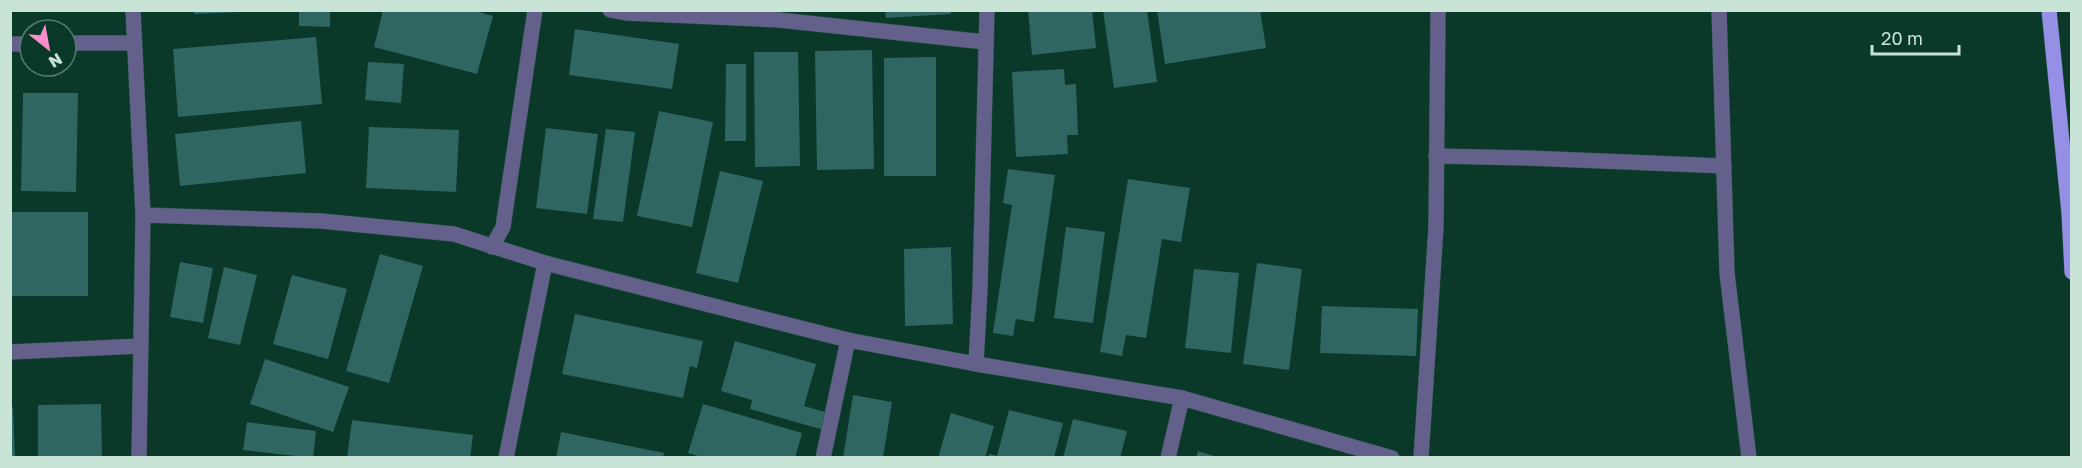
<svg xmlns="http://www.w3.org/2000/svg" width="2082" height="468" viewBox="0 0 2082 468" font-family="'Golos Text',sans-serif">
  <rect width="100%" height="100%" fill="#0a3829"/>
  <g fill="#2f6661">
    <polygon points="194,10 241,10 241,12 194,14"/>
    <polygon points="299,10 330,10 330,27 299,26"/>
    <polygon points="383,10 472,10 493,16 477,74 374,47"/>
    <polygon points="885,10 951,10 951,14 886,18"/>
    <polygon points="1028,10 1092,10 1096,48 1032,55"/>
    <polygon points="1103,10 1147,10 1157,82 1114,88"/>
    <polygon points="1157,10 1260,10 1266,48 1165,64"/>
    <polygon points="575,29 679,44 672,89 569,75"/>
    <polygon points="316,37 322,104 178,117 173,49"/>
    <polygon points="872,50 874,169 817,170 815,51"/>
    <polygon points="754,52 798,52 800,166 755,167"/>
    <polygon points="936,57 936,176 884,176 884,58"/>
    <polygon points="368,62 404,64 401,103 365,100"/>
    <polygon points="726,64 746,64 746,141 725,141"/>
    <polygon points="1064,69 1065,85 1076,84 1078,135 1067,135 1068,154 1016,157 1012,72"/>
    <polygon points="23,93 78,93 76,192 21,191"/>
    <polygon points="659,111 713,122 692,227 637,216"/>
    <polygon points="301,121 306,173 180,186 175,134"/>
    <polygon points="369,127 459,130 456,192 366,188"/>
    <polygon points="546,128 598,134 587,214 536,208"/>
    <polygon points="606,129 635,132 623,222 593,219"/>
    <polygon points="1008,169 1055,175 1034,322 1016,319 1013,336 993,333 1012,205 1003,203"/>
    <polygon points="720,171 763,181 738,283 696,273"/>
    <polygon points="1128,179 1190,188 1181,242 1162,239 1146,338 1126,335 1122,356 1100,352"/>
    <rect x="10" y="212" width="78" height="84"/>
    <polygon points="1066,227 1105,232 1093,323 1054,318"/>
    <polygon points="951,247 953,324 905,326 904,249"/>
    <polygon points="380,254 423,266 389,383 346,371"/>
    <polygon points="180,262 213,268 203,323 170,317"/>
    <polygon points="1257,263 1302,269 1289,370 1243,364"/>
    <polygon points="224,267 257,275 240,345 208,338"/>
    <polygon points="1194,269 1239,273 1231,353 1185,348"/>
    <polygon points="292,275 347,289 328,359 273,344"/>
    <polygon points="1322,306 1418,309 1416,356 1320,353"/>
    <polygon points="575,314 703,341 697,368 690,366 683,398 562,374"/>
    <polygon points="735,341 816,364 804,406 829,413 824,430 750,409 752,400 721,391"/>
    <polygon points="265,359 349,387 333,432 250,404"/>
    <polygon points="853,395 892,402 883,458 843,458"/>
    <polygon points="101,404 102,458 38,458 38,405"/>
    <polygon points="703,404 802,433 795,458 705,458 688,453"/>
    <polygon points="10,407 13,407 15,458 10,458"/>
    <polygon points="1009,410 1063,423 1054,458 988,458 989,454 997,456"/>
    <polygon points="951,413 994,426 985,458 938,458"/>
    <polygon points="1073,419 1127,431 1120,458 1063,458"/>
    <polygon points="352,420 473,435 470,458 347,458"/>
    <polygon points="247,422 316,431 313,458 243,450"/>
    <polygon points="561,432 664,453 663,458 556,458"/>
    <polygon points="1198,451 1217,457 1217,458 1196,458"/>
  </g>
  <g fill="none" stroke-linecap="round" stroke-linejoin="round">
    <defs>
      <g id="minor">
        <polyline points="133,10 143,215 139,458"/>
        <polyline points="610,10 626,13 779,20 985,42"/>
        <polyline points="1719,10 1727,273 1749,458"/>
        <polyline points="66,43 134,43"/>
        <polyline points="10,44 30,44"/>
        <polyline points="1436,156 1528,158 1724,166"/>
        <polyline points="143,215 321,221 454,234 545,263"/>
        <polyline points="492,247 503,227 535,10"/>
        <polyline points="10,352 141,346"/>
        <polyline points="976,364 1182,398 1392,458"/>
        <polyline points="506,458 545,263 848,340 976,364 980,289 987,10"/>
        <polyline points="823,458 848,340"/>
        <polyline points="1168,458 1182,398"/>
        <polyline points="1421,458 1436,227 1438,10"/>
      </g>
      <polyline id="major" points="2049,10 2069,213 2072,272"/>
    </defs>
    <use href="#minor" stroke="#285445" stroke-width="16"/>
    <use href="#major" stroke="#285445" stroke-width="16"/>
    <use href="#minor" stroke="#63608b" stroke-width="15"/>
    <use href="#major" stroke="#968fe6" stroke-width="15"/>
  </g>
  <rect width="2082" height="468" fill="none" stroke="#c7e4d7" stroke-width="24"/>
  <g transform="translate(48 48) rotate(149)"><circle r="28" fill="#0a3829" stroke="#567d6f" stroke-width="1.5"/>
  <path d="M0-4.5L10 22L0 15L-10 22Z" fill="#f98fca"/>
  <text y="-9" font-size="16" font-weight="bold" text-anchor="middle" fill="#c7e4d7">N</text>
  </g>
  <path d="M1872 45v9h87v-9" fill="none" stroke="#c7e4d7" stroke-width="3"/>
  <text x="1881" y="45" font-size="18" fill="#c7e4d7" stroke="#0a3829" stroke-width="4.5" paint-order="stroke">20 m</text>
</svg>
